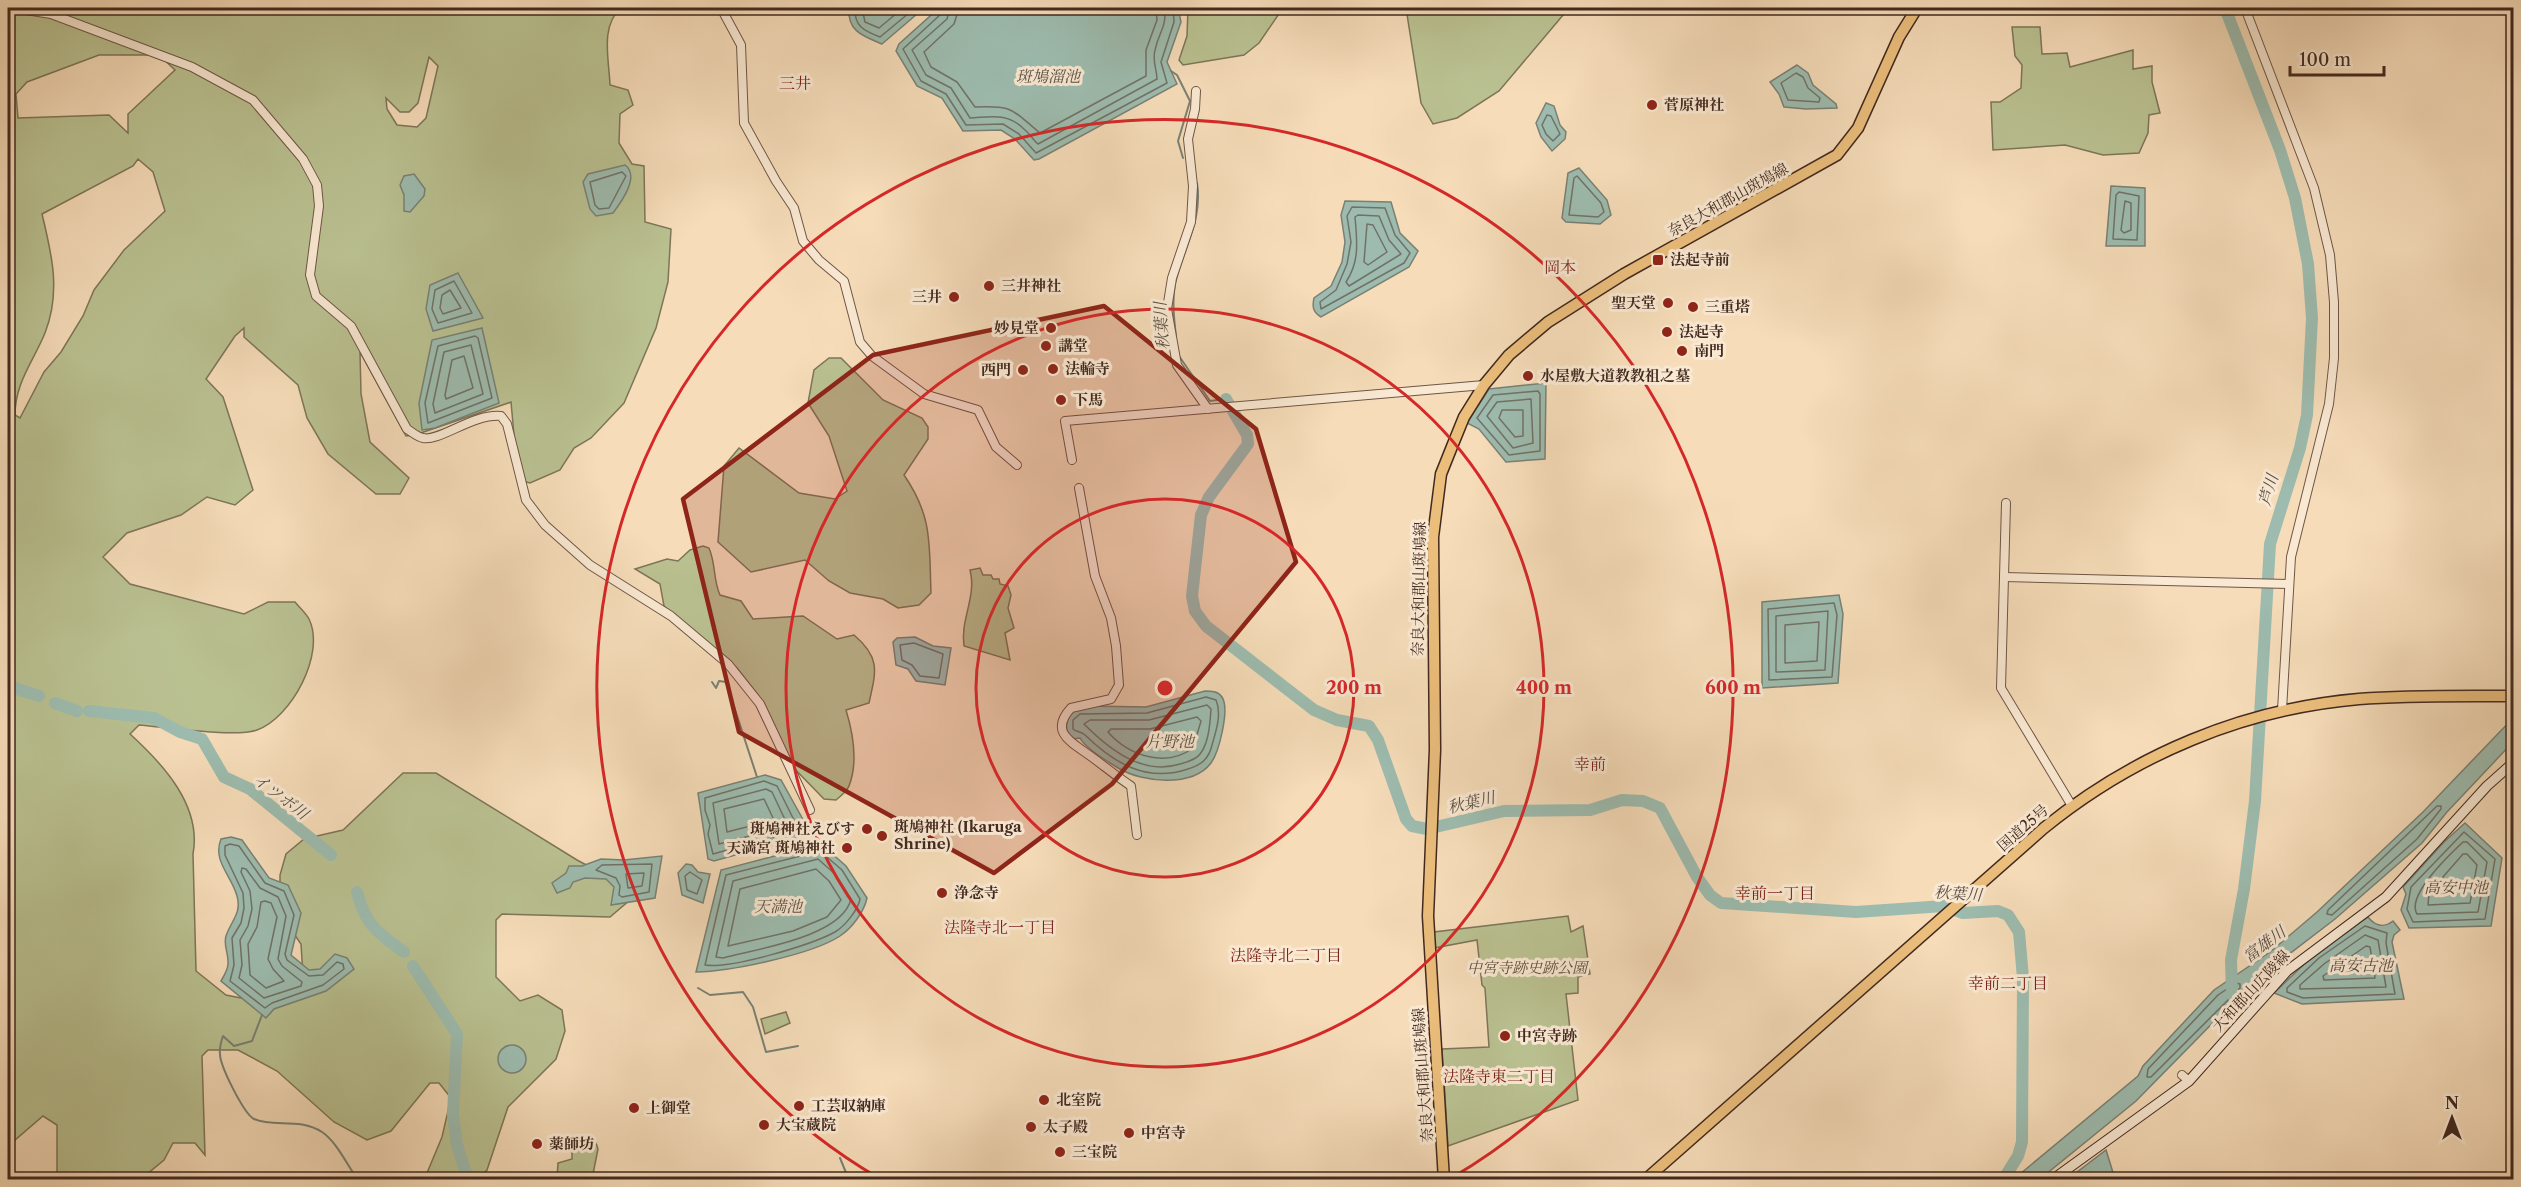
<svg xmlns="http://www.w3.org/2000/svg" width="2521" height="1187" viewBox="0 0 2521 1187" font-family="'Libre Caslon Text','Noto Serif JP',serif">
  <rect width="100%" height="100%" fill="#f6dcb9"/>
  <filter id="stains"><feTurbulence type="fractalNoise" baseFrequency=".00333" numOctaves="4"/><feColorMatrix values="0 0 0 0 .2 0 0 0 0 .09 0 0 0 0 .02 0 0 0 .5 -.17"/></filter>
  <radialGradient id="worn" r=".72"><stop offset=".6" stop-color="#630" stop-opacity="0"/><stop offset="1" stop-color="#630" stop-opacity=".3"/></radialGradient>
  <g fill="#bac191" stroke="#7e7558" stroke-width="1.5" fill-rule="evenodd">
    <path d="M8 8H621C600 26 609 59 610 85L628 90 633 105 620 114 619 143 632 164 644 166 645 222 671 229 668 282 656 328 624 403 591 438 574 448 560 470 530 483 522 481 515 446 511 402 415 435 406 436 360 352 361 394 370 442 409 478 400 494H376L328 454 307 418 298 385 244 337V328L235 336 206 379 223 397 253 490 235 505 207 497 181 515 127 533 103 557 130 584 244 614 268 602H295C299 607 306 613 309 619 326 654 291 718 257 730 236 738 164 727 139 725L130 734C163 764 202 806 193 854L196 971 226 995 271 1004 304 992 301 944 280 914V875L286 854 304 839 343 830 403 773H436L577 860 622 884 631 899 610 917 502 914 496 920V977L520 1001 538 995 562 1010 565 1031 556 1059 508 1107 487 1170 478 1179H427V1173L442 1137 451 1098 439 1083H430L391 1131 367 1140 334 1122 277 1071 238 1050H208L202 1056 205 1155 195 1143H173L164 1160 141 1179H57V1125L43 1116 8 1146ZM99 55H159L175 70 128 114V133L109 115 18 118 16 94 27 82ZM429 57 438 66 426 118 417 127 397 125 387 109 386 98 400 112H409L418 103ZM138 159 153 172 165 211 124 250 94 290 83 316 61 352 44 372 20 418 15 415C15 383 33 362 45 333 61 292 52 255 42 214L133 166Z"/>
    <polygon points="1188,8 1283,8 1259,43 1244,55 1183,65 1179,60 1187,36"/>
    <polygon points="1406,8 1569,8 1499,91 1457,118 1433,124 1421,103"/>
    <polygon points="2012,27 2040,27 2042,54 2067,53 2070,67 2133,50 2133,69 2152,66 2152,82 2160,113 2149,115 2148,133 2139,153 2103,155 2065,145 1993,150 1991,102 2000,102 2021,88 2022,65 2015,56"/>
    <path d="M829 358H841L883 400 922 418 928 427V439L904 475C933 517 929 544 931 593L919 605 898 608 883 599 850 593 829 581 805 560 751 572 718 542 724 466 739 448 799 493 835 499 847 491 829 436 808 403 814 370Z"/>
    <path d="M703 546 709 548C716 564 713 580 720 595L741 601 753 619 803 616 837 639 854 635C881 658 876 671 869 703L846 710C853 733 858 763 849 786 847 791 841 796 836 800L824 799 788 762 758 695 737 668 664 606 660 584 635 569 667 559 678 561 690 550Z"/>
    <path d="M980 568 983 575H991L993 579H999L1000 584 1008 586 1011 595 1008 608 1014 628 1005 633 1010 660 964 646C960 619 977 597 970 570Z"/>
    <polygon points="1568,916 1571,932 1583,926 1590,974 1578,977 1578,993 1566,994 1578,1100 1448,1146 1442,1049 1489,1047 1485,988 1482,985 1477,940 1434,948 1434,932"/>
    <polygon points="786,1012 790,1023 765,1034 761,1019"/>
    <polygon points="596,1143 598,1149 592,1179 557,1179 558,1163 572,1159 572,1150"/>
  </g>
  <g fill="#9dbcaf" stroke="#798175" stroke-width="1.5">
    <path d="M849 8H924L882 44C863 36 847 31 849 8Z"/>
    <polygon points="939,8 1178,8 1181,22 1167,62 1177,84 1039,159 1034,160 1015,139 1001,130 963,131 942,98 917,86 896,51 899,44"/>
    <polygon points="1797,65 1808,73 1813,85 1836,104 1837,108 1806,109 1784,107 1779,94 1770,82"/>
    <polygon points="1546,103 1554,106 1560,125 1566,132 1565,139 1552,151 1541,137 1536,123"/>
    <path d="M625 165C640 176 622 201 613 213L596 216 590 209 583 182 588 174Z"/>
    <polygon points="1579,168 1607,200 1611,215 1600,224 1566,222 1562,218 1568,173"/>
    <polygon points="414,174 425,189 424,196 410,212 404,211 404,195 400,185 404,176"/>
    <polygon points="2111,186 2145,188 2145,246 2106,246"/>
    <path d="M1345 201 1391 202 1400 233 1418 251 1409 267 1321 317C1313 312 1312 307 1314 298L1331 286 1342 262 1345 242 1341 215Z"/>
    <polygon points="458,273 483,318 433,331 426,309 430,285"/>
    <polygon points="482,328 499,403 435,428 422,430 419,403 432,340"/>
    <polygon points="1546,383 1545,459 1506,462 1479,429 1467,423 1489,389"/>
    <polygon points="1839,595 1843,614 1838,683 1762,688 1762,602"/>
    <polygon points="915,637 933,646 951,648 945,685 916,681 908,669 896,665 893,642 897,638"/>
    <path d="M1205 691C1211 691 1218 691 1222 697 1230 709 1219 752 1211 763 1192 788 1142 782 1120 769 1108 762 1086 749 1080 738L1071 739C1064 728 1066 723 1071 712L1089 706 1146 707Z"/>
    <polygon points="2513,718 2513,742 2447,812 2422,843 2335,919 2254,981 2136,1101 2040,1179 2014,1179 2138,1076 2143,1066 2214,990 2270,952 2317,912 2423,812"/>
    <polygon points="765,775 781,780 811,834 714,861 708,859 698,793"/>
    <polygon points="2465,823 2502,858 2491,926 2409,928 2401,910 2406,894 2403,887 2444,842"/>
    <path d="M231 837 242 840 269 878 288 885 301 913 291 955 309 970 320 969 335 954 347 958 354 969 326 991 274 1009 266 1018 221 981C224 976 228 969 228 964 229 954 223 945 226 936 231 921 242 913 237 896 232 876 212 861 221 839Z"/>
    <path d="M821 844 846 866 867 898C864 912 852 928 840 936 811 955 731 971 696 972L721 870Z"/>
    <polygon points="662,856 655,898 611,905 614,887 606,879 585,878 573,882 570,888 557,893 552,883 566,873 569,866 582,866 601,859 624,860"/>
    <polygon points="686,864 692,865 698,872 710,874 703,903 682,895 678,873"/>
    <path d="M2368 917C2375 926 2384 928 2393 921L2400 930 2394 935 2392 942 2404 999 2302 1004 2274 993 2316 953Z"/>
    <circle cx="512" cy="1059" r="14"/>
    <polygon points="2106,1150 2115,1179 2068,1179"/>
  </g>
  <g fill="none" stroke-linecap="round" stroke-linejoin="round">
    <g stroke="#707267" stroke-width="1.5">
      <path d="M855 8C854 26 864 31 880 37L915 8"/>
      <polyline points="862,8 865,22 879,28 903,8"/>
      <polyline points="943,8 941,14 903,49 921,81 946,94 966,125 1003,124 1019,134 1036,153 1167,83 1161,62 1174,22 1173,8"/>
      <path d="M950 8 947 19 912 50 926 75 951 88 970 118C991 117 1008 112 1025 130 1030 134 1033 140 1038 144L1157 79C1157 69 1152 62 1155 50 1159 31 1166 30 1165 8"/>
      <path d="M959 8 954 24 924 52 931 67 957 82 975 107C1014 105 1012 110 1040 133L1146 76V50L1157 20 1156 8"/>
      <polygon points="1796,73 1803,77 1808,88 1820,98 1819,102 1788,100 1781,83"/>
      <polygon points="1547,115 1551,116 1560,134 1553,141 1546,134 1542,125"/>
      <polygon points="622,172 626,176 609,208 599,209 595,205 590,182"/>
      <polygon points="1577,176 1601,203 1604,212 1598,217 1569,215 1574,178"/>
      <polygon points="2119,192 2139,196 2137,240 2113,239 2116,195"/>
      <polygon points="2125,201 2131,203 2131,230 2124,233 2121,230"/>
      <polygon points="1352,207 1385,208 1395,235 1410,253 1404,263 1321,309 1320,302 1336,290 1347,264 1351,242 1347,216"/>
      <path d="M1358 215 1379 216 1389 240 1401 254 1349 286 1346 282C1360 261 1357 241 1355 217Z"/>
      <polygon points="1367,224 1373,225 1387,252 1368,265 1364,262"/>
      <polygon points="454,281 472,313 438,323 432,309 435,290"/>
      <polygon points="450,290 461,308 443,314 440,308 442,295"/>
      <polygon points="475,336 478,338 492,398 428,423 425,403 438,346"/>
      <polygon points="471,345 483,394 435,413 433,404 444,352"/>
      <polygon points="464,356 473,388 446,399 445,395 452,360"/>
      <polygon points="1538,391 1540,394 1540,451 1509,455 1477,418 1493,395"/>
      <polygon points="1531,399 1533,443 1513,448 1487,416 1497,402"/>
      <polygon points="1502,410 1523,410 1523,436 1515,437 1499,418"/>
      <polygon points="1834,603 1837,615 1832,677 1769,680 1768,609"/>
      <polygon points="1828,611 1825,670 1776,672 1776,616"/>
      <polygon points="1819,622 1817,661 1785,663 1785,625"/>
      <polygon points="914,643 943,654 939,678 920,676 912,665 902,660 900,645"/>
      <path d="M1206 697 1216 700C1222 714 1216 731 1212 745 1209 759 1201 765 1188 769 1146 783 1114 763 1085 735 1081 731 1076 732 1073 729V720L1080 714 1147 713Z"/>
      <path d="M1207 705 1211 709C1210 723 1209 743 1200 754 1196 760 1187 762 1180 764 1142 776 1109 749 1084 724L1090 720H1149Z"/>
      <path d="M1197 717 1201 721 1193 748C1166 768 1129 756 1108 732L1111 729H1150Z"/>
      <polygon points="764,781 777,786 799,830 713,854 708,834 710,825 705,810 705,798"/>
      <polygon points="766,789 772,792 788,826 719,844 713,803"/>
      <polygon points="764,799 774,820 727,832 724,809"/>
      <polygon points="2437,806 2441,806 2441,809 2417,839 2332,915 2327,914 2328,910"/>
      <polygon points="2464,832 2495,859 2485,919 2413,922 2407,909 2411,887"/>
      <path d="M2463 842H2467L2487 862 2478 912 2417 914C2406 896 2449 855 2463 842Z"/>
      <polygon points="230,844 239,846 265,883 284,891 294,915 285,954 287,960 309,976 323,975 337,962 343,964 344,969 323,985 272,1003 265,1008 230,981 234,965 232,938 241,923 244,908 243,893 225,855 225,846"/>
      <path d="M820 851 842 870 860 899C858 910 845 926 835 932 811 945 731 969 705 965L726 875Z"/>
      <polygon points="2463,854 2467,854 2477,865 2470,903 2428,905 2429,893"/>
      <path d="M818 859 836 875 851 899C842 937 756 949 723 958L716 957 733 881Z"/>
      <polygon points="652,864 649,892 622,897 619,895 620,886 616,878 596,870 602,865"/>
      <polygon points="242,868 246,869 260,888 278,897 286,916 278,959 282,966 302,982 301,986 264,998 239,978 242,965 240,940 248,926 252,909 250,891 241,872"/>
      <polygon points="816,869 829,881 841,900 827,917 793,931 728,946 740,889"/>
      <polygon points="690,872 702,880 697,894 687,890 685,876"/>
      <polygon points="644,873 642,886 628,888 626,874"/>
      <polygon points="265,901 271,903 277,917 268,959 273,969 284,981 266,988 250,975 248,944 257,927 261,902"/>
      <polygon points="2365,926 2387,933 2386,943 2395,994 2303,998 2287,992 2287,988 2319,958"/>
      <polygon points="2365,935 2378,940 2386,987 2300,989 2300,985 2324,964"/>
      <polygon points="2366,946 2370,947 2375,978 2324,980 2323,976"/>
      <polygon points="2236,983 2240,984 2240,988 2151,1077 2147,1077 2148,1069 2218,995"/>
    </g>
    <g stroke="#798175" stroke-width="2">
      <polyline points="1171,71 1177,75 1190,101 1178,141 1183,158"/>
      <path d="M1176 336C1174 319 1172 301 1175 284 1183 249 1203 220 1197 183"/>
      <polyline points="1179,356 1210,401 1226,399"/>
      <polyline points="712,682 716,688 719,681 726,682 757,777"/>
      <polyline points="698,988 710,995 743,992 753,1007 766,1052 798,1046"/>
      <path d="M262 1015 252 1041 234 1046 223 1036C221 1042 219 1048 220 1054 220 1066 244 1114 254 1119 274 1128 299 1117 322 1132 337 1142 347 1165 358 1180"/>
      <polyline points="840,1158 849,1180"/>
    </g>
    <g stroke="#9dbcaf" stroke-width="12">
      <polyline points="2225,8 2280,150 2295,198 2308,264 2312,318 2307,415 2300,448 2270,544 2255,801 2244,889 2231,960 2232,995"/>
      <polyline points="1226,399 1247,435 1248,444 1209,497 1201,515 1192,596 1195,611 1206,626 1314,710 1337,720 1369,726 1378,740 1406,819 1412,826 1427,829 1504,811 1590,810 1622,800 1643,801 1660,808 1697,877 1710,895 1721,903 1856,912 1944,906 1963,913 1998,911 2008,915 2019,932 2023,978 2022,1142 2018,1156 2003,1180"/>
      <polyline points="8,686 39,696"/>
      <polyline points="55,703 77,711"/>
      <polyline points="89,711 154,718 180,732 202,739 224,777 250,789 331,855"/>
      <path d="M357 892C365 925 378 933 404 952"/>
      <polyline points="413,966 457,1034 453,1114 457,1145 468,1180"/>
    </g>
    <defs>
      <g id="tertiary">
        <path d="M14 8 51 14 192 67 253 100 303 159 317 185 319 206 310 275 316 296 351 326 407 429C412 432 417 437 423 438 439 442 474 413 501 416L507 424 526 500 545 525 590 565 671 616 728 664 760 704 810 810"/>
        <polyline points="721,8 741,45 744,123 776,181 794,208 803,241 819,260 844,281 860,342 872,356 924,394 978,410 996,447 1017,465"/>
        <polyline points="2245,8 2314,188 2330,255 2334,302 2334,358 2329,404 2291,557 2282,710"/>
        <polyline points="1196,91 1195,109 1188,139 1193,186 1191,222 1172,278 1167,309 1177,365 1208,409"/>
        <polyline points="1072,460 1065,421 1484,385"/>
        <path d="M1079 488 1095 576 1111 618 1116 646 1119 685 1111 699 1071 708C1049 732 1071 742 1089 755 1103 765 1116 776 1131 786L1137 835"/>
        <polyline points="2006,503 2001,688 2072,806"/>
        <polyline points="2004,577 2289,584"/>
        <polyline points="2182,1075 2189,1081"/>
      </g>
      <polyline id="secondary" points="2052,1180 2189,1081 2287,971 2386,897 2487,786 2514,762"/>
      <polyline id="primary" points="1444,1180 1428,916 1435,750 1433,537 1441,474 1451,449 1464,417 1484,385 1509,355 1548,322 1624,274 1837,155 1858,128 1899,37 1917,8"/>
      <path id="trunk" d="M1645 1180 2044 828C2134 755 2243 709 2359 699 2410 695 2462 696 2514 696"/>
    </defs>
    <use href="#tertiary" stroke="#6f5646" stroke-width="10"/>
    <use href="#secondary" stroke="#42291f" stroke-width="11"/>
    <use href="#primary" stroke="#42291f" stroke-width="13"/>
    <use href="#trunk" stroke="#42291f" stroke-width="13"/>
    <use href="#tertiary" stroke="#f9e8d2" stroke-width="8"/>
    <use href="#secondary" stroke="#f9e8d2" stroke-width="9"/>
    <use href="#primary" stroke="#ebbe7c" stroke-width="10"/>
    <use href="#trunk" stroke="#ebbe7c" stroke-width="10"/>
  </g>
  <path fill="#8f2418" fill-opacity="0.2" stroke="#8f2418" stroke-width="4.5" stroke-linejoin="round" d="M1104 306 1256 429 1296 562 1112 784 994 873 739 732 683 499 873 355Z"/>
  <g fill="none" stroke="#d62828" stroke-width="3">
    <circle cx="1165" cy="688" r="189"/>
    <circle cx="1165" cy="688" r="379"/>
    <path d="M877 1177A568 568 0 1 1 1453 1177"/>
  </g>
  <g fill="#8f2418" stroke="#f9e8d2" stroke-width="2">
    <circle cx="1652" cy="105" r="6"/>
    <rect x="1652" y="254" width="12" height="12" rx="3"/>
    <circle cx="989" cy="286" r="6"/>
    <circle cx="954" cy="297" r="6"/>
    <circle cx="1668" cy="303" r="6"/>
    <circle cx="1693" cy="307" r="6"/>
    <circle cx="1051" cy="328" r="6"/>
    <circle cx="1667" cy="332" r="6"/>
    <circle cx="1046" cy="346" r="6"/>
    <circle cx="1682" cy="351" r="6"/>
    <circle cx="1053" cy="369" r="6"/>
    <circle cx="1023" cy="370" r="6"/>
    <circle cx="1528" cy="376" r="6"/>
    <circle cx="1061" cy="400" r="6"/>
    <circle cx="867" cy="829" r="6"/>
    <circle cx="882" cy="836" r="6"/>
    <circle cx="847" cy="848" r="6"/>
    <circle cx="942" cy="893" r="6"/>
    <circle cx="1505" cy="1036" r="6"/>
    <circle cx="1044" cy="1100" r="6"/>
    <circle cx="799" cy="1106" r="6"/>
    <circle cx="634" cy="1108" r="6"/>
    <circle cx="764" cy="1125" r="6"/>
    <circle cx="1031" cy="1127" r="6"/>
    <circle cx="1129" cy="1133" r="6"/>
    <circle cx="537" cy="1144" r="6"/>
    <circle cx="1060" cy="1152" r="6"/>
  </g>
  <g text-anchor="middle" stroke-width="6" stroke-linejoin="round" paint-order="stroke">
    <g font-size="15" font-weight="bold" fill="#42291f" stroke="#f9e8d2" text-anchor="start">
      <text x="1664" y="110">菅原神社</text>
      <text x="1670" y="265">法起寺前</text>
      <text x="1001" y="291">三井神社</text>
      <text x="942" y="302" text-anchor="end">三井</text>
      <text x="1656" y="308" text-anchor="end">聖天堂</text>
      <text x="1705" y="312">三重塔</text>
      <text x="1039" y="333" text-anchor="end">妙見堂</text>
      <text x="1679" y="337">法起寺</text>
      <text x="1058" y="351">講堂</text>
      <text x="1694" y="356">南門</text>
      <text x="1065" y="374">法輪寺</text>
      <text x="1011" y="375" text-anchor="end">西門</text>
      <text x="1540" y="381">水屋敷大道教教祖之墓</text>
      <text x="1073" y="405">下馬</text>
      <text x="894" y="832">斑鳩神社 (Ikaruga<tspan x="894" dy="17">Shrine)</tspan></text>
      <text x="855" y="834" text-anchor="end">斑鳩神社えびす</text>
      <text x="835" y="853" text-anchor="end">天満宮 斑鳩神社</text>
      <text x="954" y="898">浄念寺</text>
      <text x="1517" y="1041">中宮寺跡</text>
      <text x="1056" y="1105">北室院</text>
      <text x="811" y="1111">工芸収納庫</text>
      <text x="646" y="1113">上御堂</text>
      <text x="776" y="1130">大宝蔵院</text>
      <text x="1043" y="1132">太子殿</text>
      <text x="1141" y="1138">中宮寺</text>
      <text x="549" y="1149">薬師坊</text>
      <text x="1072" y="1157">三宝院</text>
    </g>
    <g font-size="15" fill="#42291f" stroke="#f9e8d2">
      <text transform="translate(1728 200) rotate(-29)" y="5">奈良大和郡山斑鳩線</text>
      <text transform="translate(1419 589) rotate(-89)" y="5">奈良大和郡山斑鳩線</text>
      <text transform="translate(2023 828) rotate(-41)" y="5">国道25号</text>
      <text transform="translate(2251 991) rotate(-47)" y="5">大和郡山広陵線</text>
      <text transform="translate(1423 1075) rotate(-94)" y="5">奈良大和郡山斑鳩線</text>
    </g>
    <g font-size="15" font-style="italic" fill="#604f3c" stroke="#f9e8d2">
      <text x="1527" y="973">中宮寺跡史跡公園</text>
    </g>
    <g font-size="16" font-style="italic" fill="#594e43" stroke="#f9e8d2">
      <text x="1048" y="82">斑鳩溜池</text>
      <text transform="translate(1161 326) rotate(-94)" y="6">秋葉川</text>
      <text transform="translate(2268 490) rotate(-74)" y="6">芦川</text>
      <text x="1170" y="747">片野池</text>
      <text transform="translate(281 796) rotate(37)" y="6">イツボ川</text>
      <text transform="translate(1471 802) rotate(-13)" y="6">秋葉川</text>
      <text x="2456" y="893">高安中池</text>
      <text transform="translate(1958 893) rotate(4)" y="6">秋葉川</text>
      <text x="778" y="912">天満池</text>
      <text transform="translate(2264 944) rotate(-37)" y="6">富雄川</text>
      <text x="2361" y="971">高安古池</text>
    </g>
    <g font-size="16" fill="#7a1f14" stroke="#f9e8d2">
      <text x="795" y="89">三井</text>
      <text x="1560" y="273">岡本</text>
      <text x="1590" y="770">幸前</text>
      <text x="1775" y="899">幸前一丁目</text>
      <text x="1000" y="933">法隆寺北一丁目</text>
      <text x="1286" y="961">法隆寺北二丁目</text>
      <text x="2008" y="989">幸前二丁目</text>
      <text x="1499" y="1082">法隆寺東二丁目</text>
    </g>
  </g>
  <circle cx="1165" cy="688" r="9" fill="#d62828" stroke="#f9e8d2" stroke-width="3"/>
  <g font-size="18" text-anchor="middle" font-weight="bold" fill="#d62828" stroke="#f9e8d2" stroke-width="6" stroke-linejoin="round" paint-order="stroke">
    <text x="1354" y="694">200 m</text>
    <text x="1544" y="694">400 m</text>
    <text x="1733" y="694">600 m</text>
  </g>
  <rect width="2521" height="1187" fill="none" stroke="#f6dcb9" stroke-width="30"/>
  <rect x="9" y="9" width="2503" height="1169" fill="none" stroke="#42291f" stroke-width="3"/>
  <rect x="15" y="15" width="2491" height="1157" fill="none" stroke="#42291f" stroke-width="1.5"/>
  <g transform="translate(2452 1118)" stroke="#f9e8d2" stroke-width="4.5" paint-order="stroke">
  <path d="M0-4.5L10 22L0 15L-10 22Z" fill="#42291f"/>
  <text y="-9" font-size="16" font-weight="bold" text-anchor="middle" fill="#42291f">N</text>
  </g>
  <path d="M2290 66v9h94v-9" fill="none" stroke="#42291f" stroke-width="3"/>
  <text x="2299" y="66" font-size="18" fill="#42291f" stroke="#f9e8d2" stroke-width="4.5" paint-order="stroke">100 m</text>
  <rect width="100%" height="100%" filter="url(#stains)"/>
  <rect width="100%" height="100%" fill="url(#worn)"/>
</svg>
